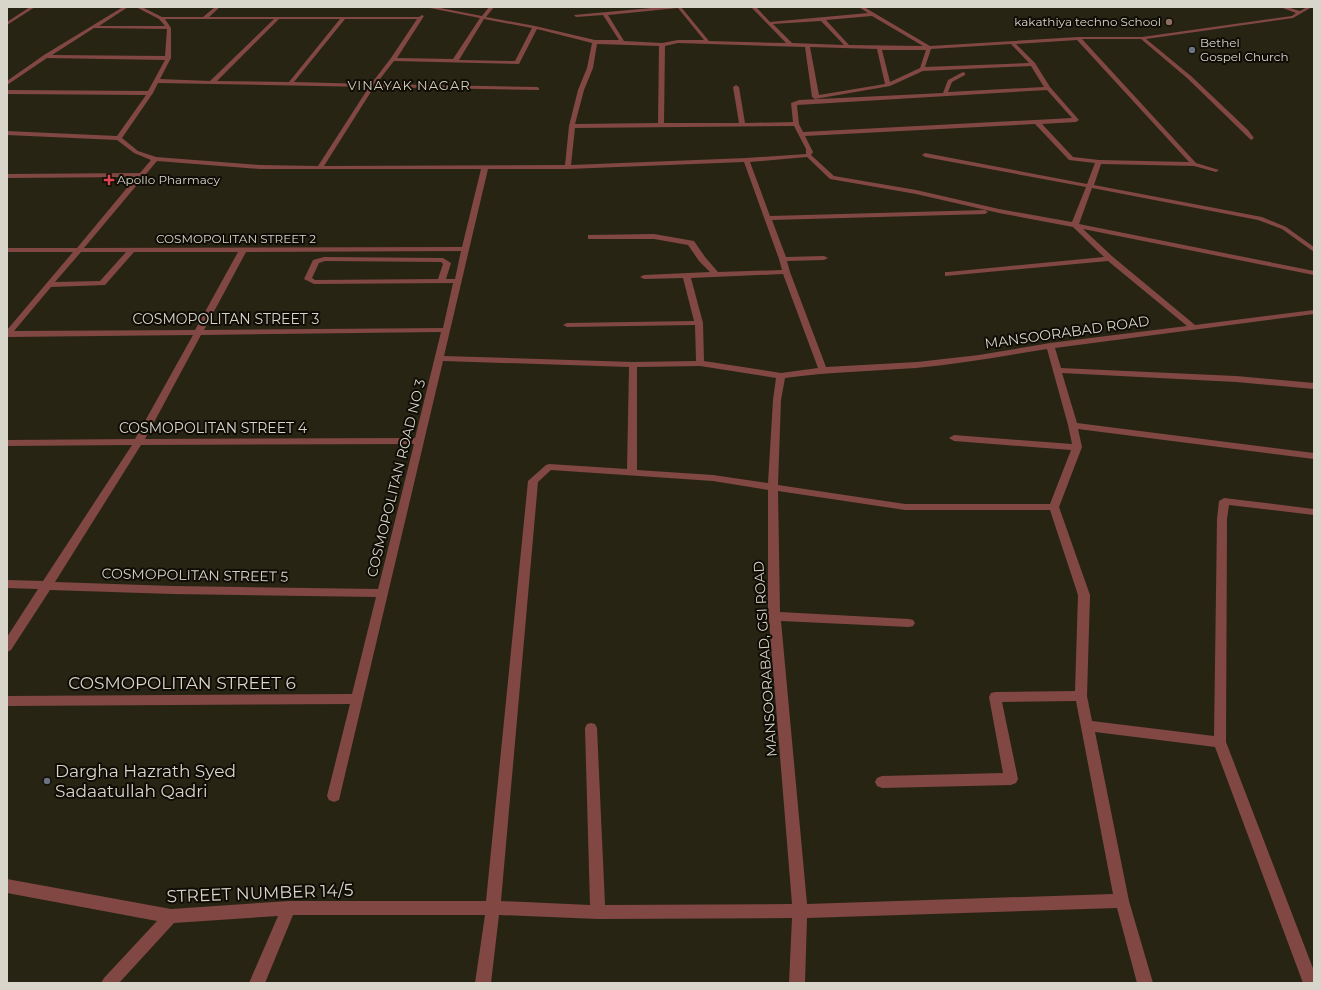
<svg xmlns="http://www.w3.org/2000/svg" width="1321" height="990" viewBox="0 0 1321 990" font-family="Montserrat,sans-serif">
  <rect width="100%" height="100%" fill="#282413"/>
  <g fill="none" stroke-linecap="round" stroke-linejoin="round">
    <g fill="#814743" fill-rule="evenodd">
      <polygon points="30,7 35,7 7,25 7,22"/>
      <path d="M123 7H128L99 26H165L159 19 136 7H142L162 17H203L215 7H220L209 17H419L422 15 424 16 397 58 453 59 480 18 425 7H435L482 16 489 7H494L486 17 535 26 595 40H619L603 15 576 17 574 15 662 7H681L709 41 786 43 751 7H756L770 22 868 13 859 7H864L930 46 1078 37H1142L1292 16 1296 13 1280 7H1287L1300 11 1307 7H1312L1293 18 1146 39 1191 76 1248 130 1254 138 1251 140 1187 78 1141 39H1082L1196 163 1219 170 1216 172 1194 166 1101 164 1094 185 1262 217 1286 227 1314 247V252L1282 229 1258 220 1092 188 1079 224 1314 271V275L1083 229 1113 257 1195 325 1314 310V314L1055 348 1061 368 1236 376 1314 383V389L1236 382 1062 373 1077 423 1314 453V459L1078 429 1082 447 1059 507 1090 595 1087 696 1092 721 1214 736 1217 519 1219 501 1224 498 1314 509V515L1229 505 1227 519 1226 742 1314 971V983H1303L1215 747 1095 732 1129 901 1153 983H1137L1117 908 807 918 805 983H789L792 918 598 919 499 915 491 983H475L485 915H293L265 983H249L278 916 174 923 119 983H101L104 978 157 921 7 893V879L171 909 289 901H486L528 481 546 465 549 464 627 469 629 367 443 361 339 800 334 802 329 800 327 796 350 704 7 706V696L352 694 376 597 173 594 50 590 11 650 7 652V637L38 589 7 588V580L43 581 132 445 7 446V440L135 439 193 335 7 337V330L73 252H7V248H77L136 177 7 178V174L140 173 151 160 134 153 117 140 7 135V131L117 136 146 95 7 94V90L148 91 165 60 47 58 7 85V81L44 55ZM678 8 704 40H678L662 43 624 41 608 15ZM872 16 923 46 849 45 826 20ZM165 19H274L210 81 160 79 171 58V28ZM279 19H340L289 82 217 81ZM345 19H417L391 58 371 84 294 82ZM484 19 532 28 515 61 459 60ZM821 21 844 45 792 43 773 24ZM94 28 167 29 165 56 52 55ZM537 29 592 43 587 68 578 90 569 126 565 165 324 166 374 87 539 90V88L537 87 376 84 394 61 519 64ZM1077 40 1189 162 1099 160 1073 157 1042 124 1076 122 1079 120 1050 87 1035 63 1016 44ZM678 43 805 47 812 97 815 99 890 86 923 71 1031 66 1044 87 948 92 952 82 965 75V73L963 72 948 80 943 93 799 100 791 103 793 122 745 123 739 87 736 85 733 87 739 123H664L665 46ZM597 44 659 46 658 123 575 124 584 90 593 68ZM1011 44 1029 63 925 67 931 49ZM810 47 877 49 885 84 819 95ZM882 50H926L920 68 890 82ZM158 83 369 87 318 166 260 165 156 157 138 151 122 138 153 93ZM1047 90 1072 118 803 132 799 124 797 105ZM1035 124 1069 160 1095 163 1087 184 925 153 922 155 925 157 1086 187 1072 222 999 209 916 190 834 176 811 155 813 152 805 136ZM794 126 806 149V154L746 158 571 165 575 128ZM807 157 830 179 916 194 999 213 1073 227 1104 257 948 272H945V276L1108 261 1187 326 1050 343 979 355 917 362 826 367 790 272 787 261 824 260 828 258 824 256 786 257 772 220 985 214 988 212 985 210 770 216 750 162ZM157 161 260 169H481L462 247 84 248ZM744 162 779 259 782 270 718 272 705 257 694 241 654 234 588 235V239H654L688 245 699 261 710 272 644 275 640 277 644 279 683 278 694 321 567 323 563 325 567 327 695 325 696 361 633 362 444 356 488 169H568ZM461 251 455 279H446L451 263 443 258 324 257 313 260 304 279 314 284 453 283 443 328 204 330 246 252ZM81 252H126L100 281 55 282ZM134 252H238L195 330 14 331 51 287 105 285ZM325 261 441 262 443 264 438 279 315 280 312 278 319 263ZM783 274 818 368 781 373 704 361 703 323 691 278ZM441 332 415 438 145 439 201 335ZM1047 349 1068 425 1072 444 954 435 949 438 954 441 1071 450 1050 504H905L778 485 781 400 785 378C829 372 872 371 916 368 960 364 1003 356 1047 349ZM700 366 776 378 773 400 768 483 713 475 637 470V367ZM414 444 378 589 173 586 55 582 141 445ZM551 470 713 481 768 490V608L792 904 605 905 597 728 595 724 591 723 587 724 585 728 590 905 501 901 538 482ZM778 491 905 510H1050L1078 595 1075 691 995 692 991 693 989 697 1003 773 882 776 877 778 875 782 877 786 882 788 1011 785 1016 783 1018 779 1002 702 1076 701 1113 894 807 904 781 621 909 627 913 626 915 623 913 620 909 619 780 612Z"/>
    </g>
  </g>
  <circle fill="#8d6e63" stroke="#0f0d06" stroke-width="1.5" cx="1169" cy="22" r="4"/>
  <g fill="#6b7280" stroke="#0f0d06" stroke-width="1.5">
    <circle cx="1192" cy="50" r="4"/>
    <circle cx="47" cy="781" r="4"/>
  </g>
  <path fill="#e0444e" stroke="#0f0d06" stroke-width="1.5" d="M107 174h4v4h4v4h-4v4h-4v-4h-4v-4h4z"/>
  <g text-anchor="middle" stroke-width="4" stroke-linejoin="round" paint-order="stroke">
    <g font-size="12" fill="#d8d5ca" stroke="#0f0d06" text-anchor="start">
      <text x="1161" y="26" text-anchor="end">kakathiya techno School</text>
      <text x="1200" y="47">Bethel<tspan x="1200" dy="14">Gospel Church</tspan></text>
      <text x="117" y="184">Apollo Pharmacy</text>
    </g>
    <g font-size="12" fill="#d8d5ca" stroke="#0f0d06">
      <text x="236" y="243">COSMOPOLITAN STREET 2</text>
    </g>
    <g font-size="13" letter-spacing="1" fill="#d3cdb8" stroke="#0f0d06">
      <text x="409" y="90">VINAYAK NAGAR</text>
    </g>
    <g font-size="14" fill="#d8d5ca" stroke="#0f0d06">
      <text x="226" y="324">COSMOPOLITAN STREET 3</text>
      <text transform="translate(1067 332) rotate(-8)" y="5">MANSOORABAD ROAD</text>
      <text x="213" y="433">COSMOPOLITAN STREET 4</text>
      <text transform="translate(396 478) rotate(-76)" y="5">COSMOPOLITAN ROAD NO 3</text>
      <text transform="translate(195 575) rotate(1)" y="5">COSMOPOLITAN STREET 5</text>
      <text transform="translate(765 659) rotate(-94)" y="5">MANSOORABAD, GSI ROAD</text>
    </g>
    <g font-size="17" fill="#d8d5ca" stroke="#0f0d06">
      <text x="182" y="689">COSMOPOLITAN STREET 6</text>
      <text transform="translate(260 893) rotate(-2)" y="6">STREET NUMBER 14/5</text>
    </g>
    <g font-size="17" fill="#d8d5ca" stroke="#0f0d06" text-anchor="start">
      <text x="55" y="777">Dargha Hazrath Syed<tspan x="55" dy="20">Sadaatullah Qadri</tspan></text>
    </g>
  </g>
  <rect width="1321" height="990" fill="none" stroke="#d8d5ca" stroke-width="16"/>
</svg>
